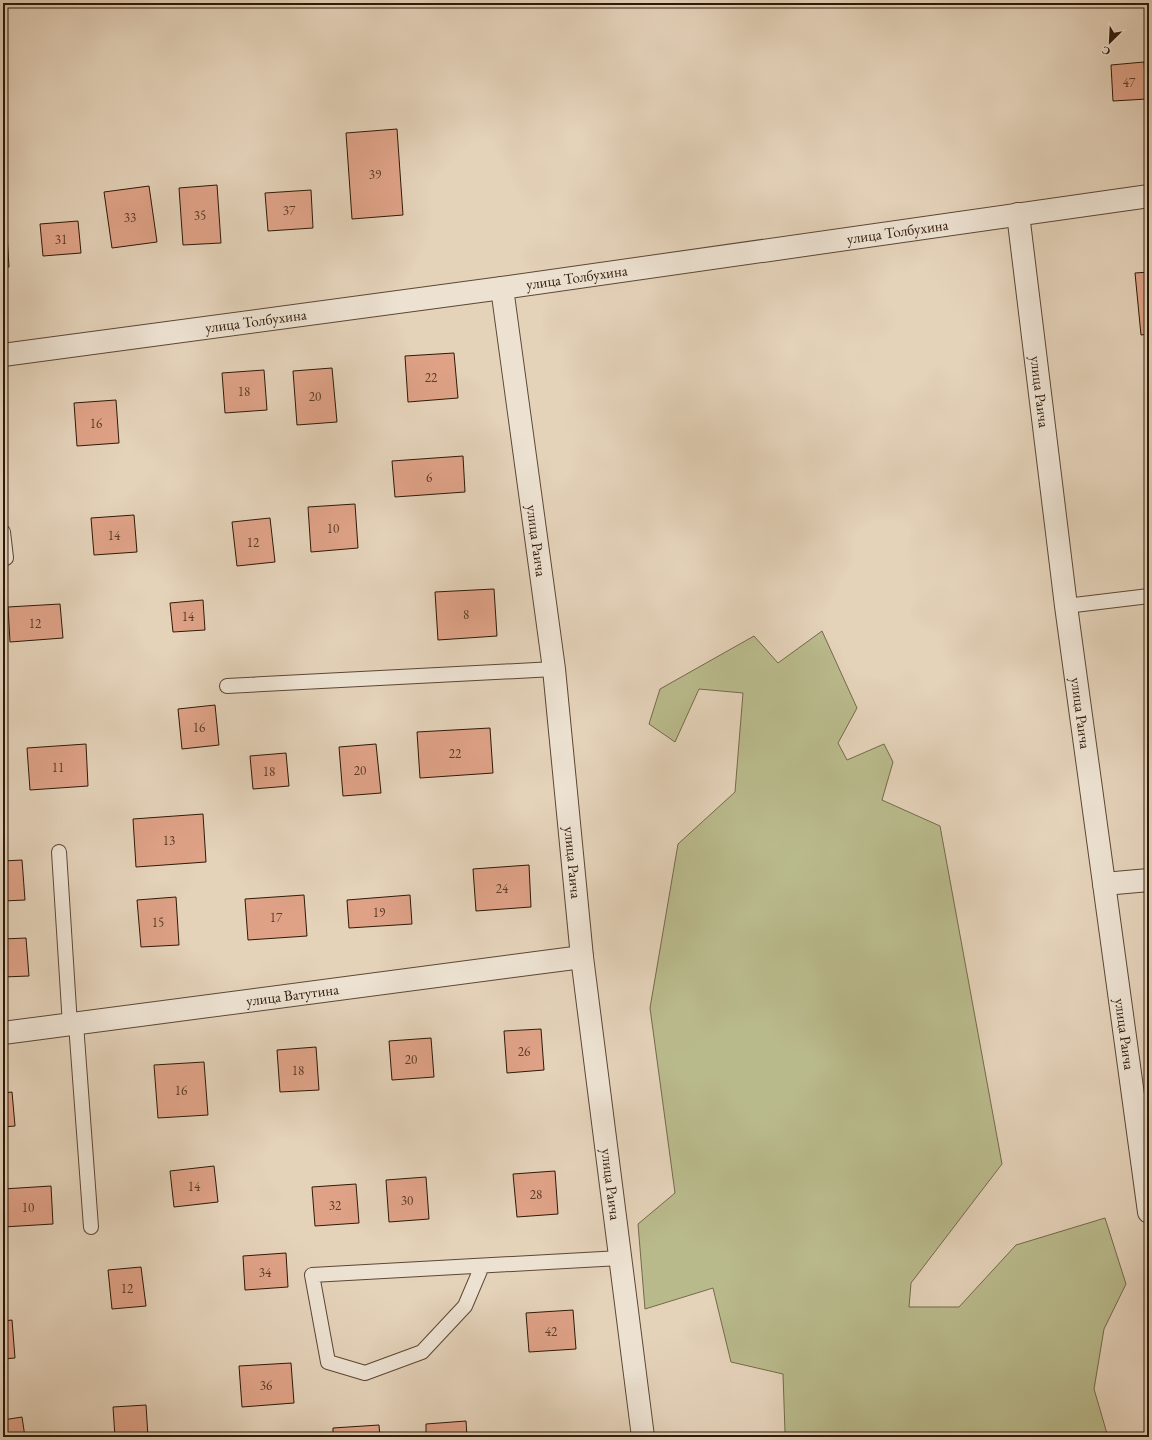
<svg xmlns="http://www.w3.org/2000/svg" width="1152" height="1440" viewBox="0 0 1152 1440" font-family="'EB Garamond',serif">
  <rect width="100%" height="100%" fill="#e4d2b9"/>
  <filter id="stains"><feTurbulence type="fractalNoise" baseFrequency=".005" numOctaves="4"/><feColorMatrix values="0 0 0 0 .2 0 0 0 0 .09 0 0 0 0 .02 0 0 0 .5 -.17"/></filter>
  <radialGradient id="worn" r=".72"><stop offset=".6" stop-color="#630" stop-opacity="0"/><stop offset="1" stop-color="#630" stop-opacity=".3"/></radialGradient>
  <polygon fill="#b9ba8c" stroke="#746a4a" points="822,631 857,708 838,743 847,760 884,744 893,762 882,800 940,826 1002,1164 911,1283 909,1307 959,1307 1016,1245 1105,1218 1126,1284 1104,1329 1094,1389 1108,1437 795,1437 785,1432 783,1374 731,1362 713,1288 645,1309 638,1224 675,1193 650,1008 678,844 735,792 743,693 699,689 675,742 649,724 660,689 754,636 778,663"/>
  <g fill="#dfa287" stroke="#2e1907">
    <polygon points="1144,62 1147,99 1113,101 1111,65"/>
    <polygon points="397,129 403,215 352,219 346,133"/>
    <polygon points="217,185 221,243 183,245 179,188"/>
    <polygon points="149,186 157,242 112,248 104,192"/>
    <polygon points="311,190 313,228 268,231 265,193"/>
    <polygon points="3,218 6,218 9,267 3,268"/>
    <polygon points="78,221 81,253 43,256 40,224"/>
    <polygon points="1149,272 1149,334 1141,335 1135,273"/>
    <polygon points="454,353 458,398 408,402 405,356"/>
    <polygon points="332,368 337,422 297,425 293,371"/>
    <polygon points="264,370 267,410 225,413 222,373"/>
    <polygon points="116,400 119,443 77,446 74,403"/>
    <polygon points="463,456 465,492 395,497 392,461"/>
    <polygon points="355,504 358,548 311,552 308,507"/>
    <polygon points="134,515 137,552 94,555 91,518"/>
    <polygon points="270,518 275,562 237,566 232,522"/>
    <polygon points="494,589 497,636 438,640 435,592"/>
    <polygon points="203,600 205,630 173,632 170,603"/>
    <polygon points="60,604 63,638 10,642 8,607"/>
    <polygon points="215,705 219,745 182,749 178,709"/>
    <polygon points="490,728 493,773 420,778 417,732"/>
    <polygon points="86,744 88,786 30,790 27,748"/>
    <polygon points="376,744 381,793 343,796 339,747"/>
    <polygon points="286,753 289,786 253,789 250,756"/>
    <polygon points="203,814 206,862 136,867 133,819"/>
    <polygon points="22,860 25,900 3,901 3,861"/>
    <polygon points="529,865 531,907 476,911 473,869"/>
    <polygon points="304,895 307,936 248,940 245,899"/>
    <polygon points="410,895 412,924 349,928 347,900"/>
    <polygon points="176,897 179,945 141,947 137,900"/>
    <polygon points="26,938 29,976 3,977 3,939"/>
    <polygon points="541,1029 544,1070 507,1073 504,1031"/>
    <polygon points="431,1038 434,1077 392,1080 389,1041"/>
    <polygon points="316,1047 319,1090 280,1092 277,1050"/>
    <polygon points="204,1062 208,1115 158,1118 154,1065"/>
    <polygon points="12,1092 15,1126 3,1127 3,1093"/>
    <polygon points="214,1166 218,1202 174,1207 170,1171"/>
    <polygon points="555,1171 558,1214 517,1217 513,1174"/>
    <polygon points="426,1177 429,1219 389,1222 386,1180"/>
    <polygon points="356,1184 359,1223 315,1226 312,1187"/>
    <polygon points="51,1186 53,1224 3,1227 3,1189"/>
    <polygon points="286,1253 288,1287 245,1290 243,1256"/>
    <polygon points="141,1267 146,1306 112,1309 108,1270"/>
    <polygon points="573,1310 576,1349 529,1352 526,1313"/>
    <polygon points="12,1320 15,1358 3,1359 3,1321"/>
    <polygon points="291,1363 294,1403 242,1407 239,1366"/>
    <polygon points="146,1405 148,1437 115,1437 113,1407"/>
    <polygon points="22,1417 25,1437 3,1437 3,1420"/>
    <polygon points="466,1421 467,1437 426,1437 426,1424"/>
    <polygon points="379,1425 380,1437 333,1437 333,1428"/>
  </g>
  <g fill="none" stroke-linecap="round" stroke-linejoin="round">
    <defs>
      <g id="service">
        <polyline points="3,532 6,558"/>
        <polyline points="1066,606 1149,596"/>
        <polyline points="227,686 554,669"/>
        <polyline points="59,852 70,1025"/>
        <polyline points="76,1024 91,1227"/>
        <polyline points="482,1266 465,1306 422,1352 365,1373 328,1362 312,1275 620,1258"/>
      </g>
      <g id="minor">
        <path id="s1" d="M1018 214 1066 606 1149 1212"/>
        <path id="s2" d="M502 288 554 669 582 957 643 1437"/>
        <polyline points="1104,884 1149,880"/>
        <path id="s3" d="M3 1033 582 957"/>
      </g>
      <g id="tertiary">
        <path id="s4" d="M3 355 502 288 1149 196"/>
      </g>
    </defs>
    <use href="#service" stroke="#5c4734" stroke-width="16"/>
    <use href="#minor" stroke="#5c4734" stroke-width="24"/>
    <use href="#tertiary" stroke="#5c4734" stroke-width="24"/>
    <use href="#service" stroke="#ede2d2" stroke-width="14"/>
    <use href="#minor" stroke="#ede2d2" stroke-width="22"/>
    <use href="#tertiary" stroke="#ede2d2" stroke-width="22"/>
  </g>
  <g text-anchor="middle" stroke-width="3.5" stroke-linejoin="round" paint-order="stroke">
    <g font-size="13" fill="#5a3b27">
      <text x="1129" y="87">47</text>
      <text x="375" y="179">39</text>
      <text x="289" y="215">37</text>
      <text x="200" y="220">35</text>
      <text x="130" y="222">33</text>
      <text x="61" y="244">31</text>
      <text x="431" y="382">22</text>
      <text x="244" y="396">18</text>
      <text x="315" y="401">20</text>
      <text x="96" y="428">16</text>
      <text x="429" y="482">6</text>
      <text x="333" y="533">10</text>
      <text x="114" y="540">14</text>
      <text x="253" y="547">12</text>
      <text x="466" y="619">8</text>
      <text x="188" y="621">14</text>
      <text x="35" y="628">12</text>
      <text x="199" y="732">16</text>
      <text x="455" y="758">22</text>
      <text x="58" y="772">11</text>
      <text x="360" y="775">20</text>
      <text x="269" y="776">18</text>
      <text x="169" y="845">13</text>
      <text x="502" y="893">24</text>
      <text x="379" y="917">19</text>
      <text x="276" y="922">17</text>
      <text x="158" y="927">15</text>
      <text x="524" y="1056">26</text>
      <text x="411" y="1064">20</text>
      <text x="298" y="1075">18</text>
      <text x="181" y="1095">16</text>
      <text x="194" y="1191">14</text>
      <text x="536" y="1199">28</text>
      <text x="407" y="1205">30</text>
      <text x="335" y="1210">32</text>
      <text x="28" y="1212">10</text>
      <text x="265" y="1277">34</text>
      <text x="127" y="1293">12</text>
      <text x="551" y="1336">42</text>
      <text x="266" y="1390">36</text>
    </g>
    <g font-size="15" fill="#2e1907" stroke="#ede2d2">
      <text dy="5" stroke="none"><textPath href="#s4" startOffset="903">улица Толбухина</textPath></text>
      <text dy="5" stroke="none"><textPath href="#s4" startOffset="579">улица Толбухина</textPath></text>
      <text dy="5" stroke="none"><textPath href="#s4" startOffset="255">улица Толбухина</textPath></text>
      <text dy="5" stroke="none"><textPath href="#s1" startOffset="179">улица Раича</textPath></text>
      <text dy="5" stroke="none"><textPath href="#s2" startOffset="255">улица Раича</textPath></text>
      <text dy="5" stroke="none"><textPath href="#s1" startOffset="503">улица Раича</textPath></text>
      <text dy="5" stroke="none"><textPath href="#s2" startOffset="579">улица Раича</textPath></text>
      <text dy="5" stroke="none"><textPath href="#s3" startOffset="292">улица Ватутина</textPath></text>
      <text dy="5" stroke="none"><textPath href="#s1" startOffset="827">улица Раича</textPath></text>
      <text dy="5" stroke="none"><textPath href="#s2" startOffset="903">улица Раича</textPath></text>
    </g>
  </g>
  <rect width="1152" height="1440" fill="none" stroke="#e4d2b9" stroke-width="16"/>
  <rect x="4" y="4" width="1144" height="1432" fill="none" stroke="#2e1907" stroke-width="2"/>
  <rect x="8" y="8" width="1136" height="1424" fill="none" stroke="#2e1907"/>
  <g transform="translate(1110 42) rotate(204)" stroke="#ede2d2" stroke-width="3" paint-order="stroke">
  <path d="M0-3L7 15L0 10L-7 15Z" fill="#2e1907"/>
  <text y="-6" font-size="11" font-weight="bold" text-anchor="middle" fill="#2e1907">С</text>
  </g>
  <rect width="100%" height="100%" filter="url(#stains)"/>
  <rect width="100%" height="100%" fill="url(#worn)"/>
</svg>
